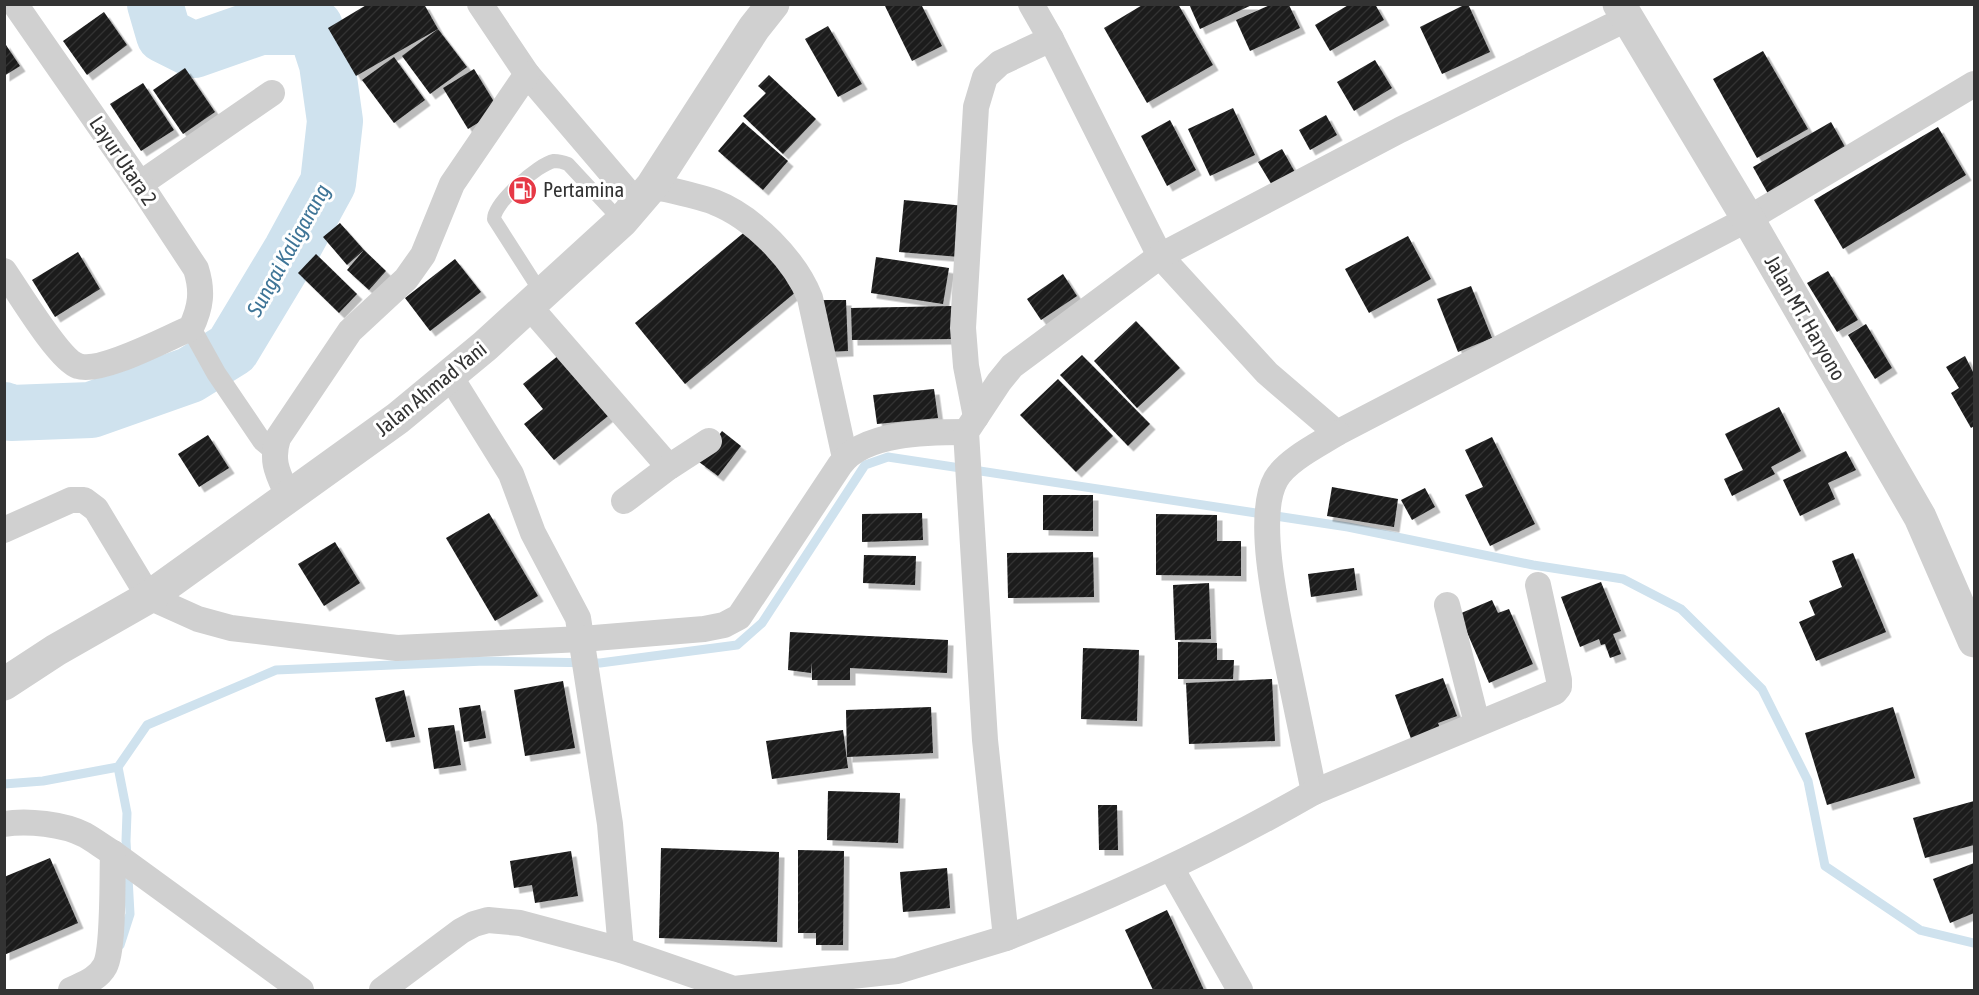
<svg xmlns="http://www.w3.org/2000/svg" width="1979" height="995" viewBox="0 0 1979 995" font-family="'Asap Condensed',sans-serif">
  <defs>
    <pattern id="building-hatch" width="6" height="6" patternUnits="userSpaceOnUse" patternTransform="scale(1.5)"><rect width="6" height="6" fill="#1a1a1a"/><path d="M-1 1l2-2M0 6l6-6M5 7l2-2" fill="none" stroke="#333"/></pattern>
    <filter id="shadow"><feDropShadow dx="5.5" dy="5.5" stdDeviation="0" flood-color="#0004"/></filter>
  </defs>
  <rect width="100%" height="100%" fill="#fff"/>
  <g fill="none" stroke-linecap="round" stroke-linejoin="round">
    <g stroke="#cfe2ee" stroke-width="9">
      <polyline points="118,767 127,813 126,841 130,914 120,945"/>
      <polyline points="4,784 43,781 118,767 147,725 276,670 485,661 600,663 737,645 762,623 865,465 888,457 1348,527 1533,565 1623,579 1681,609 1762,689 1808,781 1825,866 1920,930 1974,943"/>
    </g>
    <polyline stroke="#cfe2ee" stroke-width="56" points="4,410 11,413 91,410 190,375 232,349 291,251 328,183 335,121 327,64 315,27 260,27 194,50 164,35 155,4"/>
  </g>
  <g fill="url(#building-hatch)" filter="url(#shadow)">
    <polygon points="368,4 424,4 438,29 356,76 328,28"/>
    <polygon points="884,4 921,4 942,46 912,61"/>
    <polygon points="1144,4 1178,4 1213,65 1147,103 1104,28"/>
    <polygon points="1189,4 1254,4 1200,29"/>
    <polygon points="1350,4 1375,4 1384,20 1330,51 1315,25"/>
    <polygon points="1466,4 1468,4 1490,52 1442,74 1420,27"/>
    <polygon points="1270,5 1289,5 1300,28 1250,51 1236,20"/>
    <polygon points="104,12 127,45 87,75 63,41"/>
    <polygon points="828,26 862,84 838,97 805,39"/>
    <polygon points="438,29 467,67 430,94 402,56"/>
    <polygon points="4,42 20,66 4,76"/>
    <polygon points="1763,51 1808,129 1757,158 1713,79"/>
    <polygon points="394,57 425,100 394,123 362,80"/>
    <polygon points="1375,60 1392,88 1354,111 1337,82"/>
    <polygon points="185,68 215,112 183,134 153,90"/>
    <polygon points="474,69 499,110 468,129 443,88"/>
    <polygon points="769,75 816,119 783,154 743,116 766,93 758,86"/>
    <polygon points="143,83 174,130 141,151 110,104"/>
    <polygon points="1233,108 1255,155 1210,176 1188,129"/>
    <polygon points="1326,115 1337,135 1310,150 1299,130"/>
    <polygon points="1170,120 1196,170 1167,186 1141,136"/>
    <polygon points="743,122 788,161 763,190 718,151"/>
    <polygon points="1831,122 1849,154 1771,199 1753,167"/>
    <polygon points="1938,127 1966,175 1843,249 1814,200"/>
    <polygon points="1282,149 1296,174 1273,187 1258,162"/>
    <polygon points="904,200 965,206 960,257 899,252"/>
    <polygon points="340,223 364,250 386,271 369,290 347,270 364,250 347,265 323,237"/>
    <polygon points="747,230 797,291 685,384 635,323"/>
    <polygon points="1408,236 1431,279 1369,313 1345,269"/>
    <polygon points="78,252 100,289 55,317 32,280"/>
    <polygon points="316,254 357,294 339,313 298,273"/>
    <polygon points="876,257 949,268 943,304 871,293"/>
    <polygon points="455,259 481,292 430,331 405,298"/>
    <polygon points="1828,271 1858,320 1837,332 1807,283"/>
    <polygon points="1063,274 1077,296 1041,320 1027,299"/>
    <polygon points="1471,286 1492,338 1458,352 1437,299"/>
    <polygon points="823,300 846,300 848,351 824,352"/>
    <polygon points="952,306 953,339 852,340 851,308"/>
    <polygon points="1136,321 1180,368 1137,408 1094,361"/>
    <polygon points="1866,324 1892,368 1875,379 1848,335"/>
    <polygon points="564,351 613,412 554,460 524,424 543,409 523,384"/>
    <polygon points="1082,355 1150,424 1128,446 1060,375"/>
    <polygon points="1965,356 1974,374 1974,426 1971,428 1951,393 1959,388 1946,367"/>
    <polygon points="1058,379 1113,436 1076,472 1020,415"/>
    <polygon points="934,389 938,418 877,424 873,395"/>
    <polygon points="1779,407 1801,451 1771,467 1775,474 1732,496 1724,479 1743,470 1725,434"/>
    <polygon points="722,431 741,446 718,476 699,462"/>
    <polygon points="208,435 229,468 199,487 178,454"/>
    <polygon points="1492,437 1535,524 1490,546 1465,495 1483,487 1465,450"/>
    <polygon points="1846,451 1856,470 1828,483 1835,499 1800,516 1783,480"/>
    <polygon points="1332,487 1398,499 1394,527 1327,516"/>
    <polygon points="1425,488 1435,507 1412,520 1401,500"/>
    <polygon points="1043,495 1093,495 1093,531 1043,530"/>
    <polygon points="489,513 538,596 495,621 446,538"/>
    <polygon points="922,513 923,540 862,542 862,514"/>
    <polygon points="1156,514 1217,515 1217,541 1241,541 1241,576 1156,575"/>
    <polygon points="335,542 360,583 324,606 298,564"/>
    <polygon points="1093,552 1094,597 1008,598 1007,553"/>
    <polygon points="1853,553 1886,632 1816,661 1799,622 1815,615 1809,601 1842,587 1832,561"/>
    <polygon points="864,555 916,556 915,585 863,583"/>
    <polygon points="1354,568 1357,590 1311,597 1308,574"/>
    <polygon points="1601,582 1621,631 1613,634 1621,654 1610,658 1605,644 1601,645 1599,639 1580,647 1561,597"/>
    <polygon points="1209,583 1211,639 1175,640 1173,585"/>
    <polygon points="1492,600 1498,613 1509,609 1533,664 1489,683 1459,614"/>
    <polygon points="790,632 948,640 947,673 850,668 850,680 812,680 812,663 811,673 788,670"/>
    <polygon points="1178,642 1217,643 1217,660 1234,660 1233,679 1178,679"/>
    <polygon points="1083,648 1139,650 1137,721 1081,719"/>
    <polygon points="1443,678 1457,716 1438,723 1442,734 1413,744 1395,695"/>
    <polygon points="1272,679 1275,741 1189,744 1186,683"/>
    <polygon points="563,681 575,748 525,756 514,690"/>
    <polygon points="404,690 415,737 386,742 375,698"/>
    <polygon points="480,705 486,738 464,742 459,708"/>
    <polygon points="931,707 933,753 847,757 846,710"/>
    <polygon points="1893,707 1915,778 1827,805 1805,733"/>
    <polygon points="454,725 461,765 434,769 428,728"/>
    <polygon points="843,730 848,768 772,779 766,741"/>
    <polygon points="828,791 900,793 898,843 827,840"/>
    <polygon points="1974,801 1974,845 1925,858 1913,818"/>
    <polygon points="1098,805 1117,805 1118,850 1099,850"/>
    <polygon points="661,848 779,852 777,942 659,938"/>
    <polygon points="798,850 844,851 843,945 816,945 816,933 798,933"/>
    <polygon points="571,851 578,896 535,903 532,885 514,888 510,861"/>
    <polygon points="50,858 78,923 4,955 4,877"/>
    <polygon points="1974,863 1974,913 1950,923 1933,879"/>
    <polygon points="947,868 950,908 903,912 900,872"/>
    <polygon points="1167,910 1204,990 1153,990 1125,930"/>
  </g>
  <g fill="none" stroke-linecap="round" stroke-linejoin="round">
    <path stroke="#d0d0d0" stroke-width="14" d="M542 294 494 219C494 203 538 164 554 161 560 161 563 162 568 164L621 221"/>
    <polyline stroke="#d0d0d0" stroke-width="20" points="191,328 216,373 262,441 274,451"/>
    <g stroke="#d0d0d0" stroke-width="26">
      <polyline points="480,4 527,74 637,203"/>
      <polyline points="1031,4 1051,39 1160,256 1267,373 1337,433 1748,219 1974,84"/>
      <polyline points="140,184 272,93"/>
      <path d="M652 186C673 191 694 195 714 202 753 217 795 260 810 298L845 458"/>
      <path d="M4 271C18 291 59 360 78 366 101 374 167 338 191 328 201 307 203 291 196 269L140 184 15 4"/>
      <polyline points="529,306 669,467"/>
      <polyline points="450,376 511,474 533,533 578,618 610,824 621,950"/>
      <polyline points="976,417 966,366 963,328 976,107 985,77 1000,63 1051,39"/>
      <path d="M289 498C279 475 270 463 278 438L350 331 406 279 423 255 452 184 527 74"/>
      <polyline points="624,501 669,467 709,441"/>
      <path d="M4 530 71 500H84L96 509 149 597 198 619 231 628 397 648 582 639 704 629 724 625 739 617 840 465C863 432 929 432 966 432"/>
      <polyline points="1447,605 1477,723"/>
      <path d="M1314 792C1306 753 1298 715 1290 676 1281 630 1253 519 1276 479 1287 460 1318 445 1337 433"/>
      <path d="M4 824C27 820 64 824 85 835 94 840 103 847 113 853L301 990"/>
      <polyline points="1171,868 1240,990"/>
      <path d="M1006 938C1112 897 1215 849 1314 792L1555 692 1559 687V680L1538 585"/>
      <path d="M71 990C83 984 98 979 105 966 114 949 112 876 113 853"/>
      <polyline points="382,990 461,931 474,924 488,920 520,923 621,950 734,989 897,971 1006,938 985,740 966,432 999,382 1012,366 1160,256 1400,130 1626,19"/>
    </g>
    <g stroke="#d0d0d0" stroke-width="33">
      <polyline points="1619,4 1748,219 1920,517 1974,641"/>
      <polyline points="4,684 56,650 149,597 398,418 485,346 622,221 652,186 754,28 773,4"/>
    </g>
  </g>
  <defs>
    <symbol id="fuel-disc" viewBox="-11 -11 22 22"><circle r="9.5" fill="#e63946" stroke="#fff"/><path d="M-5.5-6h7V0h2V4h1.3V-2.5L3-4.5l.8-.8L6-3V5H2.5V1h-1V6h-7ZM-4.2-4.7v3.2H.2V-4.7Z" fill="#fff"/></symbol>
  </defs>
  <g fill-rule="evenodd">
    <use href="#fuel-disc" x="506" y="174" width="33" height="33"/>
  </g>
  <g text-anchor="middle" stroke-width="6" stroke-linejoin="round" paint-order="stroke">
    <g font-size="21" fill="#333" stroke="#fff">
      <text transform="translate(123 161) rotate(56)" y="7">Layur Utara 2</text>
      <text transform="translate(1805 318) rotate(60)" y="7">Jalan MT. Haryono</text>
      <text transform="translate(431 389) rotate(-39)" y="7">Jalan Ahmad Yani</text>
    </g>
    <g font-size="21" fill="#333" stroke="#fff" text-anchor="start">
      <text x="543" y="197">Pertamina</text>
    </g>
    <g font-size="22" font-style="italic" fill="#3f7597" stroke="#fff">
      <text transform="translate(288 250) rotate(-61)" y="8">Sungai Kaligarang</text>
    </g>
  </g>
  <rect width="1979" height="995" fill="none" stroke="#333333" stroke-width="12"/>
</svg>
